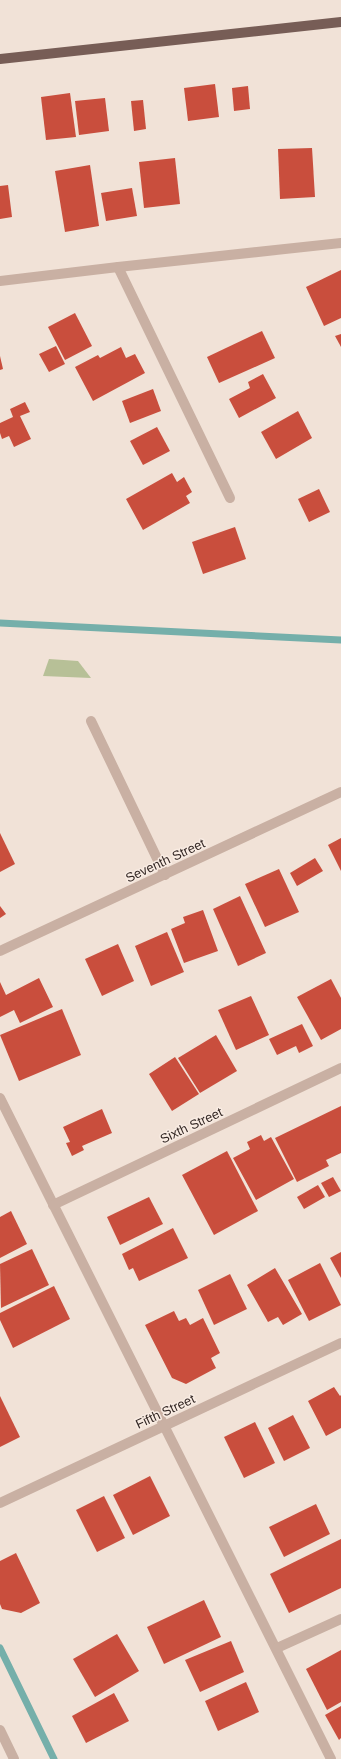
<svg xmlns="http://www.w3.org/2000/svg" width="341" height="1759" viewBox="0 0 341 1759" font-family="Arial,sans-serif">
  <rect width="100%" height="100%" fill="#f1e2d7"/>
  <polygon fill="#b7c097" points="49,659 78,661 91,678 43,676"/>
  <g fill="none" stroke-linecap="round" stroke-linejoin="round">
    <g stroke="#75afaa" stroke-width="7">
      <polyline points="0,623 341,640"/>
      <polyline points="0,1648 54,1759"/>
    </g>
  </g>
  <g fill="#c94e3d">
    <polygon points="215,84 219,117 188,121 184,88"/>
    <polygon points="248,86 250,109 234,111 232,88"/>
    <polygon points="70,93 76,137 46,140 41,97"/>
    <polygon points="105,98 109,131 79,135 75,101"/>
    <polygon points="143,100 146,129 134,131 131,101"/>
    <polygon points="312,148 315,197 280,199 278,149"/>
    <polygon points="175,158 180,204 144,208 139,162"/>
    <polygon points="90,165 99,226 65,232 55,171"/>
    <polygon points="8,185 12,217 0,219 0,186"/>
    <polygon points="132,188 137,216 106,221 101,193"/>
    <polygon points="341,270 341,318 324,326 306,287"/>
    <polygon points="75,313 92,346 65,360 48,327"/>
    <polygon points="262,331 275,358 219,383 207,357"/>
    <polygon points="341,334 341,347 335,336"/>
    <polygon points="56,346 65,364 49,372 39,354"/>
    <polygon points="121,347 126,358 135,354 145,373 93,401 75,367 98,355 100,358"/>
    <polygon points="0,356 3,369 0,370"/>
    <polygon points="263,374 276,398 239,418 229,399 250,388 248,382"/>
    <polygon points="153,389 161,411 130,423 122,401"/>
    <polygon points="25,402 30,412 20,416 31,439 14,447 9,436 2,439 0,433 0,423 13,417 10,409"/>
    <polygon points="298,411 312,438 276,459 261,432"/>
    <polygon points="157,427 170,451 143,465 130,441"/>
    <polygon points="172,473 177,482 184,477 192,492 186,496 190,503 143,530 126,499"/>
    <polygon points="319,489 330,512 309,522 298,499"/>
    <polygon points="235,527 246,559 203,574 192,542"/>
    <polygon points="0,833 15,864 0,872"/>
    <polygon points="341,838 341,871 328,845"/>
    <polygon points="315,858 323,871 297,886 290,873"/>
    <polygon points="279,869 299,912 265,927 245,884"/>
    <polygon points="240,896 266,953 238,966 213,909"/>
    <polygon points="0,906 6,914 0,918"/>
    <polygon points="203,910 218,951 184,963 171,929 185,923 183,917"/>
    <polygon points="167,932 184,972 151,986 135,946"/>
    <polygon points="118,944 134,981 102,996 85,959"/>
    <polygon points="39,978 53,1007 20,1023 14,1010 0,1017 0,982 6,995"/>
    <polygon points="331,979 341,998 341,1029 321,1040 297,997"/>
    <polygon points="251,996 269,1035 236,1050 218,1010"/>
    <polygon points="62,1009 81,1055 19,1081 0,1035"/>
    <polygon points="302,1024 313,1046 299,1053 296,1046 277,1055 269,1039"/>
    <polygon points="216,1035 237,1071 200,1093 178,1058"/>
    <polygon points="175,1057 199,1094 172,1111 149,1074"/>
    <polygon points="341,1106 341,1153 326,1160 329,1166 297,1182 275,1138"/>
    <polygon points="102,1109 112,1133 82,1146 84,1150 72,1156 66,1143 70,1142 63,1127"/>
    <polygon points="261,1135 264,1141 271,1137 294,1179 256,1200 233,1158 250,1149 247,1142"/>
    <polygon points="227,1151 258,1211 214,1235 182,1175"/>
    <polygon points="333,1177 341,1191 329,1197 321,1183"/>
    <polygon points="318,1185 325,1197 304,1209 297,1197"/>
    <polygon points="149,1197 163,1224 120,1245 107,1217"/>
    <polygon points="11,1211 27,1244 0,1258 0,1217"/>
    <polygon points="173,1228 188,1258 139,1281 133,1268 129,1270 122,1254"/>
    <polygon points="32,1249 49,1285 1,1308 0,1264"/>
    <polygon points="341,1252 341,1278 330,1258"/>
    <polygon points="320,1263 341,1305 309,1321 288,1280"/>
    <polygon points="275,1268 302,1314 283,1325 278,1317 268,1322 247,1285"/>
    <polygon points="230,1274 247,1309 214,1325 198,1290"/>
    <polygon points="54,1286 70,1319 13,1348 0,1320 0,1313"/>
    <polygon points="174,1311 179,1321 186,1318 190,1325 203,1318 220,1353 211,1358 216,1368 186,1384 172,1378 145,1325"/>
    <polygon points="334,1387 340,1396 341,1395 341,1428 326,1436 308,1401"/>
    <polygon points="0,1396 20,1437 0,1447"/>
    <polygon points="293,1415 310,1448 284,1461 268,1428"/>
    <polygon points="255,1422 275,1463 244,1478 224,1437"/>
    <polygon points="150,1476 170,1516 133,1535 113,1495"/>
    <polygon points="104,1496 125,1538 97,1552 76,1510"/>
    <polygon points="316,1504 330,1534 284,1557 269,1527"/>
    <polygon points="341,1539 341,1588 289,1613 270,1574"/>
    <polygon points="16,1553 40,1603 21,1613 2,1609 0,1604 0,1561"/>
    <polygon points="204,1600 221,1637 164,1664 147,1627"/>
    <polygon points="117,1634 139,1671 95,1697 73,1659"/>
    <polygon points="231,1641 244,1672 200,1692 185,1660"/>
    <polygon points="341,1650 341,1702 327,1710 306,1669"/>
    <polygon points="246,1682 259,1712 218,1731 205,1701"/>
    <polygon points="114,1693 129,1721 86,1743 72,1716"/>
    <polygon points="341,1706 341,1738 339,1740 325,1715"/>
  </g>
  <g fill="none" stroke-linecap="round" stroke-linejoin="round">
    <g stroke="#c9b0a3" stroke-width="10">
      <polyline points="118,267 230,498"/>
      <polyline points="0,281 118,267 341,243"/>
      <polyline points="91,721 165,875"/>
      <polyline points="0,951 341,792"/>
      <polyline points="0,1098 331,1759"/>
      <polyline points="53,1205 341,1068"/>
      <polyline points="0,1503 341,1343"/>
      <polyline points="277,1648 341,1619"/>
      <polyline points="0,1730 14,1759"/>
    </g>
    <polyline stroke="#775d56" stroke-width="10" points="0,59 341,22"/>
  </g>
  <g text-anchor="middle" stroke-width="3" stroke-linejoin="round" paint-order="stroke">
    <g font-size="13" fill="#342825" stroke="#f9ece3">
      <text transform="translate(165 860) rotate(-25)" y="5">Seventh Street</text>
      <text transform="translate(191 1125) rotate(-25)" y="5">Sixth Street</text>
      <text transform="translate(165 1411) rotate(-25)" y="5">Fifth Street</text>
    </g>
  </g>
</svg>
